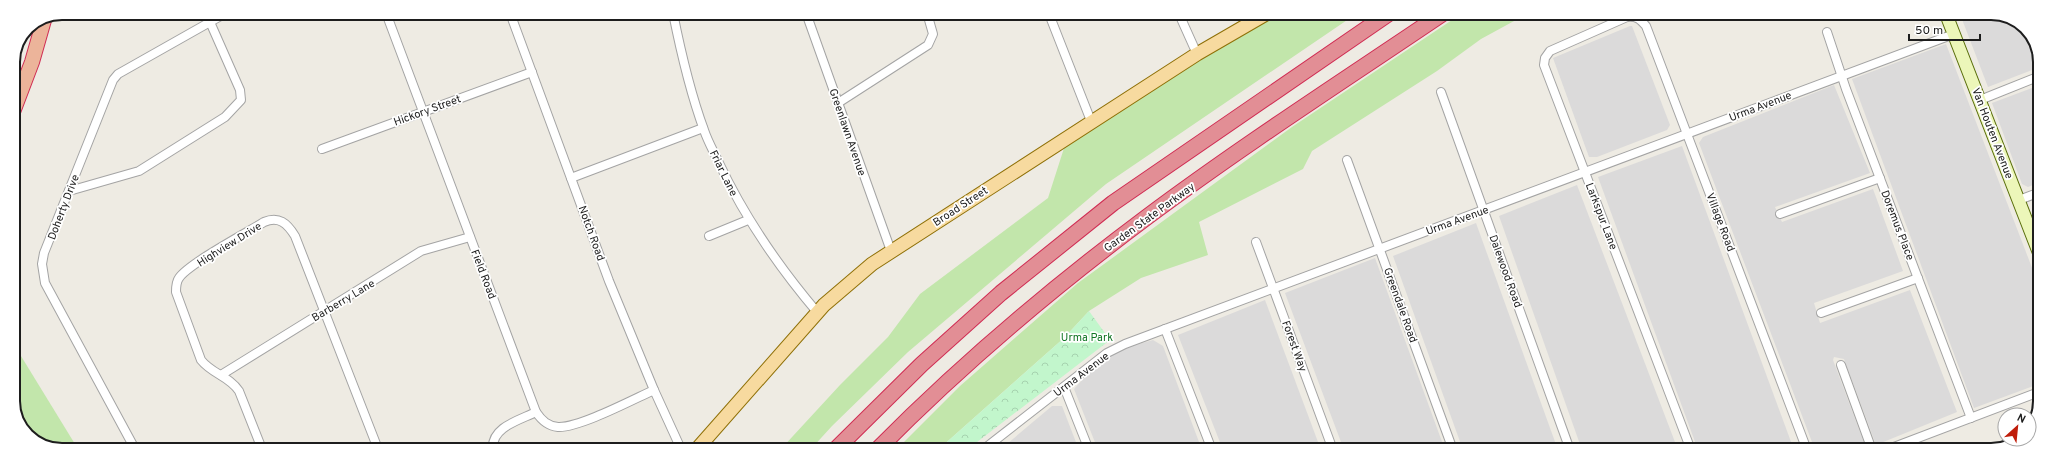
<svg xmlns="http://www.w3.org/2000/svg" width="2053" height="463" viewBox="0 0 2053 463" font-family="Overpass,sans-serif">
  <defs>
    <pattern id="park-crowns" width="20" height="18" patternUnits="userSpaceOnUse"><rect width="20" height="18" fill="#c2f6cc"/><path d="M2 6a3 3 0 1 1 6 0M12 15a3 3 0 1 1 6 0" fill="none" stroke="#a6d2af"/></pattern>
  </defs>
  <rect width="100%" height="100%" fill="#eeebe3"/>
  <g fill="#dbdada">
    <polygon points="1960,14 2001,14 2028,30 2040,59 2040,67 1988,87"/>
    <polygon points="1630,26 1632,26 1670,125 1667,130 1597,157 1589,157 1553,58"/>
    <polygon points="1946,44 2039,286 2039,384 1974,408 1852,79"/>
    <polygon points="1834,85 1870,173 1775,207 1782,222 1873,189 1903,271 1814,303 1820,323 1910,290 1957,412 1876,445 1844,359 1834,357 1833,360 1866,448 1860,450 1815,450 1699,143 1703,137"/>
    <polygon points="2040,85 2040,182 2028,187 2022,184 1992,103"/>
    <polygon points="1682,146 1794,450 1698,450 1598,177"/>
    <polygon points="1577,185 1678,450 1582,450 1499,216"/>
    <polygon points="1476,223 1558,450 1463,450 1393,256"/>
    <polygon points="1375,258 1445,450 1344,450 1285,293"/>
    <polygon points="1265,300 1321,450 1223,450 1178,335"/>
    <polygon points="1153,340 1163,346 1202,450 1098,450 1074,389 1107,353"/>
    <polygon points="1052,406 1062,406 1079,450 1001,449"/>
  </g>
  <g fill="#c2e6ab">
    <polygon points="1279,14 1356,14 1106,184 908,352 832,426 811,449 781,449 840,385 888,337 920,294 1048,198 1065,145 1162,82"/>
    <polygon points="1461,14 1527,14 1481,39 1437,71 1312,151 1303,169 1199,222 1208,255 1141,278 1089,311 1064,338 939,449 897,449 960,386 1078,283 1292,127"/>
    <polygon points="13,343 78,449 52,449 25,433 13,407"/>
  </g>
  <polygon fill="url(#park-crowns)" points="1089,311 1110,340 968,449 939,449 1064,338"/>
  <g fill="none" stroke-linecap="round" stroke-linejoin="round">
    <defs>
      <g id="minor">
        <path d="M386 13 536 412C542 421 548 426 558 427 579 428 632 400 654 390"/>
        <polyline points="510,13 609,281 654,390 681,449"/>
        <path d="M673 13C681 53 690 92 704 130 708 142 714 152 719 163 745 218 778 266 817 312"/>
        <polyline points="806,13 891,251"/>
        <polyline points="1049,14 1091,121"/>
        <polyline points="1179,14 1197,54"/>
        <polyline points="1827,32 1846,89 1971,418"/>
        <polyline points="1441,92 1570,450"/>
        <polyline points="1980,100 2040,76"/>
        <polyline points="838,103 928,45 933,34 927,13"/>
        <polyline points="322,149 532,72"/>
        <polyline points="1347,160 1453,450"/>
        <polyline points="571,178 703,128"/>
        <polyline points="69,191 139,171 225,117 241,100 240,90 210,22"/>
        <polyline points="2019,200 2040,192"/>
        <polyline points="1780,214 1880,178"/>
        <polyline points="709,236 748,220"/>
        <polyline points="1256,242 1333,450"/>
        <polyline points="1821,313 1918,278"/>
        <polyline points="1165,329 1212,450"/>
        <polyline points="1841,365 1872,450"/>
        <polyline points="221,375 421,251 470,237"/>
        <polyline points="1064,387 1089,450"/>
        <polyline points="135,449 45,283 42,264 44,253 113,80 118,74 226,13"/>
        <path d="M262 449 239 391C229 376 212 374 201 360L176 292C176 287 176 282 179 278 188 264 246 233 264 222 279 216 287 223 295 236L378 449"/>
        <path d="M493 449C491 427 520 420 536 412"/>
        <polyline points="984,449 1107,353 1125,344 1954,34"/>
        <path d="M1691 450 1544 65 1545 58 1550 51 1627 17C1637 16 1640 19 1646 26L1807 450"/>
        <polyline points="1886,450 2039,392"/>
      </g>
      <polyline id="secondary" points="1946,14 2039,253"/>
      <polyline id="primary" points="697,449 824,305 872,264 1197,54 1266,14"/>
      <polyline id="trunk" points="13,112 32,62 44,20"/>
      <g id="motorway">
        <polyline points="836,449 922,364 1001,293 1113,203 1388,14"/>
        <path d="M878 449C961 365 1052 288 1147 217 1242 146 1343 81 1442 14"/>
      </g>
    </defs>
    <use href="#minor" stroke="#a4a4a4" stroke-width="10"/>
    <use href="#secondary" stroke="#596e0a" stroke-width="14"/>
    <use href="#primary" stroke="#8f7007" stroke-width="15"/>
    <use href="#trunk" stroke="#d02c53" stroke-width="16"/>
    <use href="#motorway" stroke="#d02c53" stroke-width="17"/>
    <use href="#minor" stroke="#fff" stroke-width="8"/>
    <use href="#secondary" stroke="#ecf6b9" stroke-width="12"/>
    <use href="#primary" stroke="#f7da9f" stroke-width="13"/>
    <use href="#trunk" stroke="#ecb49a" stroke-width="14"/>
    <use href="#motorway" stroke="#e28e95" stroke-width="15"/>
  </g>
  <g text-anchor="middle" stroke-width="3.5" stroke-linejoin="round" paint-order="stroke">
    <g font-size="11" fill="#1d1d1d" stroke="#fff">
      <text transform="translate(1760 106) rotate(-21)" y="4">Urma Avenue</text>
      <text transform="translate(427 110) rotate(-20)" y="4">Hickory Street</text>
      <text transform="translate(848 132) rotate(71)" y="4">Greenlawn Avenue</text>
      <text transform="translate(1993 133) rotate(69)" y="4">Van Houten Avenue</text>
      <text transform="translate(724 173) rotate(64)" y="4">Friar Lane</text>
      <text transform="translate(960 206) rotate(-33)" y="4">Broad Street</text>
      <text transform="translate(63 207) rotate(-69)" y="4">Doherty Drive</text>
      <text transform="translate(1602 216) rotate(69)" y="4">Larkspur Lane</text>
      <text transform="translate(1149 217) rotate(-36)" y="4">Garden State Parkway</text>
      <text transform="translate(1457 220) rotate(-20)" y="4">Urma Avenue</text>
      <text transform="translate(1721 222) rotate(69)" y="4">Village Road</text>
      <text transform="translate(1898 225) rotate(69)" y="4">Doremus Place</text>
      <text transform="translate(592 233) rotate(70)" y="4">Notch Road</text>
      <text transform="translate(229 244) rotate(-32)" y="4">Highview Drive</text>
      <text transform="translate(1506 271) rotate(70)" y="4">Dalewood Road</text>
      <text transform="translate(484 274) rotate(69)" y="4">Field Road</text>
      <text transform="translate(343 300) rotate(-31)" y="4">Barberry Lane</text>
      <text transform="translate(1401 305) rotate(70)" y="4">Greendale Road</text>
      <text transform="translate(1295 346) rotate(70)" y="4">Forest Way</text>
      <text transform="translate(1081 374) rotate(-37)" y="4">Urma Avenue</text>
    </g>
    <g font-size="11" fill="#117624" stroke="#fff">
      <text x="1087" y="341">Urma Park</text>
    </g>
  </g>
  <path d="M0 0H2053V463H0ZM62 20H1991A42 42 0 0 1 2033 62V401A42 42 0 0 1 1991 443H62A42 42 0 0 1 20 401V62A42 42 0 0 1 62 20Z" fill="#fff" fill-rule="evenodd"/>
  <path fill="none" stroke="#1d1d1d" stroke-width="2" d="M62 20H1991A42 42 0 0 1 2033 62V401A42 42 0 0 1 1991 443H62A42 42 0 0 1 20 401V62A42 42 0 0 1 62 20Z"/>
  <g transform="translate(2017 427) rotate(27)"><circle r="19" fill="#ffffff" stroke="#a5a5a5"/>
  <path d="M0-3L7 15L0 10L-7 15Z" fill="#c01d0a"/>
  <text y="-6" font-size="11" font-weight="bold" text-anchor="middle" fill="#1d1d1d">N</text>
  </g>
  <path d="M1909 34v6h71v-6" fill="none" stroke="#1d1d1d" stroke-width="2"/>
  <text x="1915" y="34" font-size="12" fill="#1d1d1d" stroke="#ffffff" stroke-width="3" paint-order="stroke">50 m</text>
</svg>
